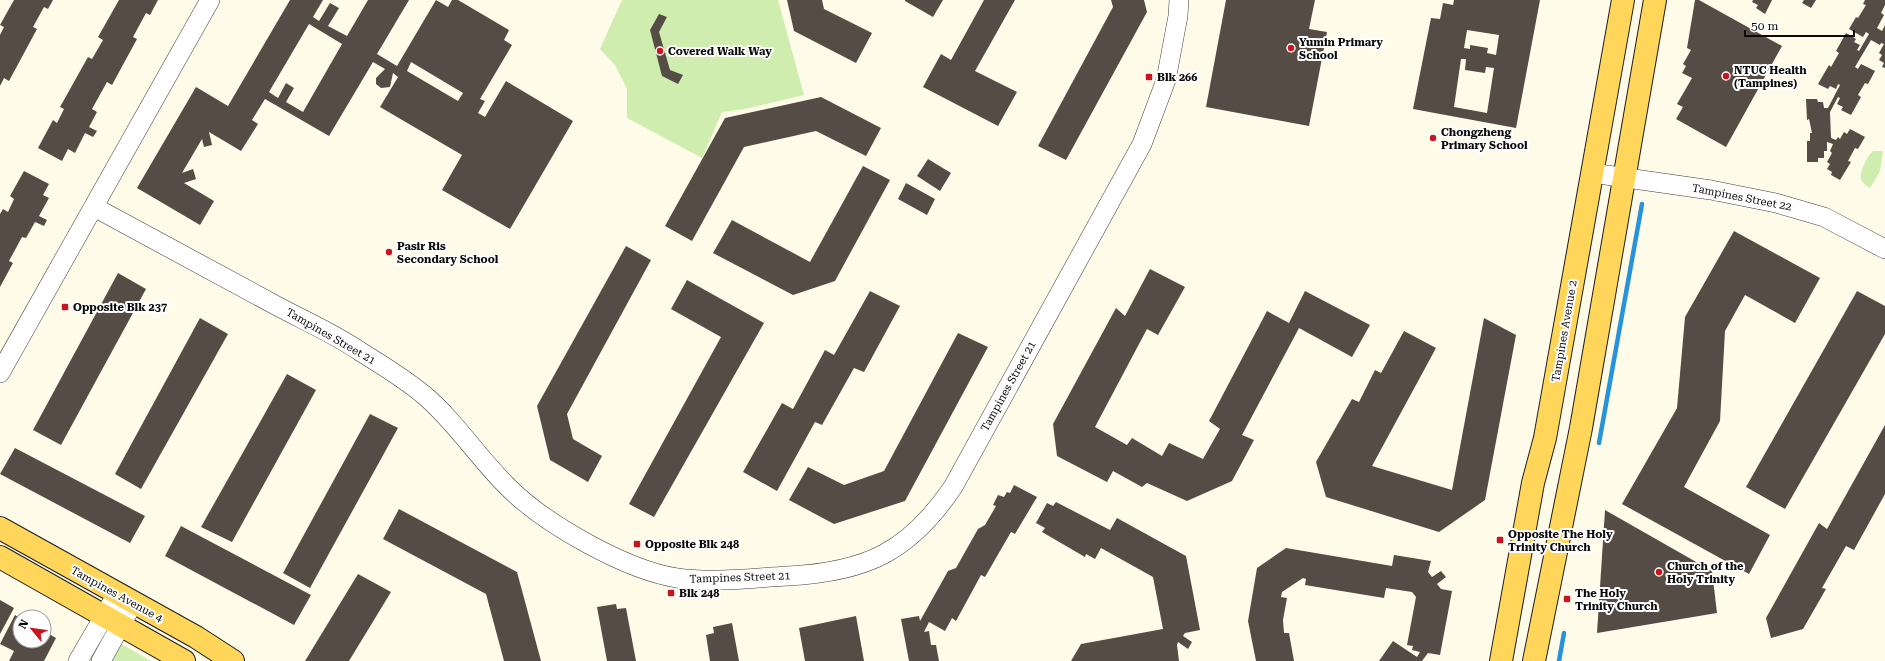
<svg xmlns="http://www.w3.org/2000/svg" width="1885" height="661" viewBox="0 0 1885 661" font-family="'Roboto Serif',serif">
  <rect width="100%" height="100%" fill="#fffbe9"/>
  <g fill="#cfedae">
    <polygon points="622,0 778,0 804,95 745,109 722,112 702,158 627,118 627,89 615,65 600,49"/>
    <path d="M1874 151H1883L1880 171 1870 188C1867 186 1862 183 1861 179 1859 173 1868 153 1874 151Z"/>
    <polygon points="116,641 151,661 104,661"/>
  </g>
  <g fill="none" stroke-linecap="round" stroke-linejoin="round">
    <g stroke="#2693db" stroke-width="4.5">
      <polyline points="1599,443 1642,204"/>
      <polyline points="1559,661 1564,633"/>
    </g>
  </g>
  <g fill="#554c46" fill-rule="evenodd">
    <polygon points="14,0 53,0 48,9 44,7 33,27 37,29 9,81 4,78 0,86 0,35 4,27 0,25"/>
    <polygon points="119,0 158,0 150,15 146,13 133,37 137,39 112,85 107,82 92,109 97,112 89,127 97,131 93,137 85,133 75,153 68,149 62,161 38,148 53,120 57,123 64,109 60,107 88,57 92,59 103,40 98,37"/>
    <path d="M290 0H323L313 17 319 21 330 3 339 8 328 26 347 36 368 0H409L377 54 397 66 436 0 448 7 452 0H458L509 30 504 40 512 45 480 99 485 101 478 113 485 117 506 81 573 121 510 229 442 190 462 155 380 107 398 77 393 73 390 87 381 88 376 84V78L385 69 373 62 329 136 265 99 252 120 258 124 241 151 209 132 212 145 204 147 202 139 182 173 193 169 196 179 184 183 214 201 200 225 137 188 196 87 228 106ZM309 24 342 44 303 112 286 102 294 88 286 83 278 98 269 92ZM411 62 463 93 458 101 407 71Z"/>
    <polygon points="787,0 822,0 824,9 872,33 856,63 794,31"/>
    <polygon points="905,0 943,0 933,17 905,1"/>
    <polygon points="984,0 1015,0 975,71 1017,92 998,126 923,87 941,54 951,60"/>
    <polygon points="1111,0 1144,0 1147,12 1066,160 1038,146 1113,7"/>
    <polygon points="1226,0 1315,0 1309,29 1327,32 1309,126 1206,107"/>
    <path d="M1454 0H1540L1516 128 1413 109 1431 18 1440 19 1443 3 1453 5ZM1467 30 1499 35 1496 55 1487 53 1488 48 1470 45V49L1464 48ZM1461 59H1466L1465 70 1485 73 1486 67 1494 68 1487 113 1454 107Z"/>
    <polygon points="1695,0 1699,0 1782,46 1726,147 1676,119 1683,107 1677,104 1692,78 1682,73 1686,66 1683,64 1691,50 1687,48"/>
    <polygon points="1753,0 1772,0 1765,14 1756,8 1758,5 1752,2"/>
    <polygon points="1804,0 1816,0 1811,8 1802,3"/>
    <polygon points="1865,0 1885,0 1885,5 1881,13 1884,15 1877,28 1882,31 1885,25 1885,68 1882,67 1884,63 1879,60 1882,55 1879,53 1884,44 1881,43 1880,45 1871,40 1855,67 1858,69 1861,64 1875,71 1868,84 1865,83 1858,95 1861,97 1851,115 1841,110 1843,107 1837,104 1840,98 1838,97 1830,112 1831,138 1836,140 1838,137 1840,139 1844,132 1847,134 1850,129 1865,137 1858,149 1855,148 1848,161 1851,162 1840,180 1831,175 1832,172 1827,169 1830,164 1827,162 1832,153 1830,151 1833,144 1827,142 1827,151 1824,151 1824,158 1818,158 1818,162 1807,162 1807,141 1810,141 1810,133 1812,133 1809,119 1807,120 1806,99 1817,99 1818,102 1823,102 1824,108 1828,108 1840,85 1838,84 1836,89 1830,86 1828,89 1818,84 1829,65 1831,67 1839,53 1836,51 1846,33 1856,39 1854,42 1860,45 1857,50 1859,51 1869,34 1866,32 1863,37 1849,29 1856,17 1858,18 1866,5 1863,4"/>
    <polygon points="659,14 667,17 659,32 670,70 683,75 678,84 662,76 650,30"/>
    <polygon points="821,97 881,128 866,156 816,131 744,147 692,241 665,226 725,118"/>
    <polygon points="928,159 951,173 940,191 917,176"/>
    <polygon points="863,166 890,180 835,281 793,295 713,253 732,220 810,262"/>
    <polygon points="24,171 49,184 43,195 49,198 39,216 47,220 44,226 35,222 26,238 22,237 9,261 13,263 0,287 0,214 3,209 8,212 14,199 10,196"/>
    <polygon points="906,183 935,199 927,215 898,199"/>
    <polygon points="1734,231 1820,278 1795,323 1745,295 1725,331 1720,421 1684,487 1770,535 1749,574 1622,504 1677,408 1685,317"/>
    <polygon points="626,246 651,260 567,414 573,439 602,456 588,482 550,460 537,406"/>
    <polygon points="1150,269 1185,287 1158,335 1147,329 1095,427 1127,445 1132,438 1162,456 1169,443 1203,459 1220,429 1209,421 1267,311 1289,323 1305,291 1370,325 1352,357 1299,328 1242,435 1254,440 1232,481 1187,501 1147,483 1142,487 1113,471 1107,482 1057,456 1053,424 1116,308 1125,316"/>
    <polygon points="118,273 146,289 61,445 33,430"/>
    <polygon points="687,280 764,323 654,517 629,504 721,337 671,309"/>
    <polygon points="870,291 900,306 864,372 854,368 822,425 815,422 777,491 743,472 782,403 793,409 825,350 834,355"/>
    <polygon points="1857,291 1885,306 1885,334 1785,509 1746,487"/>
    <polygon points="200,318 228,334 141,489 115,474"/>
    <polygon points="1484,318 1516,335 1485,500 1439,532 1326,497 1316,462 1352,399 1359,402 1375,370 1381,373 1404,331 1436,348 1372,466 1452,490"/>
    <polygon points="958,333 988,347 905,501 834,524 789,500 808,467 844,485 884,471"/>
    <polygon points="287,374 316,390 232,542 201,527"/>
    <polygon points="370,414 398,428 310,588 283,573"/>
    <polygon points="1885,425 1885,494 1854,550 1846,546 1822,588 1826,589 1803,629 1771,638 1766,618 1819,523 1827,529"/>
    <polygon points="15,448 145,516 130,543 0,474"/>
    <polygon points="1014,485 1037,497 1015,534 1011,532 985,577 981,575 956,621 952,618 945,631 929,622 924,632 929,631 931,645 936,645 939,661 909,661 901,619 919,616 920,621 948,571 956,568 978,529 985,525 996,506 993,505 998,495 1004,497 1007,492 1010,493"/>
    <polygon points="1056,502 1110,530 1117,518 1186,556 1200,630 1185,633 1183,636 1192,642 1188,649 1178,642 1177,645 1179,661 1071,661 1081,644 1163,629 1153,577 1101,548 1095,559 1086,554 1085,557 1042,532 1045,528 1036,523 1047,503 1053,506"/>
    <polygon points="399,509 517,572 541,661 504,661 486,594 383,539"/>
    <polygon points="1605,510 1712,571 1717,613 1597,633"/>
    <polygon points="181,526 311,595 294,625 165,556"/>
    <polygon points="1286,548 1392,566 1394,555 1431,561 1428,572 1432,577 1441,571 1446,577 1437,584 1441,589 1452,591 1440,655 1428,653 1422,661 1379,661 1393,641 1417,657 1420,652 1412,650 1413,646 1407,645 1416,597 1412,592 1386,588 1384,598 1305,585 1306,579 1303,578 1282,592 1281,597 1287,598 1283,620 1284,633 1289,633 1294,661 1256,661 1248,621 1257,568"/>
    <polygon points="358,574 391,592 349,661 305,661"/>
    <polygon points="0,600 14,608 0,634"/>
    <polygon points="616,604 617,609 626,608 636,661 607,661 597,607"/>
    <polygon points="15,615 20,618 20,641 44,641 44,631 56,638 44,661 9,661 14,651 0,644"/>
    <polygon points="856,616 864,661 805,661 799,628"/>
    <polygon points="732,623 739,661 710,661 706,635 714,633 713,627"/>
  </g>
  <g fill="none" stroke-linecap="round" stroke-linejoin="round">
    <defs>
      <g id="minor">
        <polyline points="1592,173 1711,190 1776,203 1824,217 1885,249"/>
        <path d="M94 207C155 240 216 273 277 306 305 321 335 334 361 352 382 365 405 379 424 395 456 422 479 459 509 488 545 524 626 570 677 578 713 583 751 578 788 576 866 572 909 552 953 487L1142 144 1166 80 1178 16 1179 0"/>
        <polyline points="0,373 210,0"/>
        <polyline points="78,661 117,594"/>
        <polyline points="101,661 133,603"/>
      </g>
      <g id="major">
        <polyline points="0,528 196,637 233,661"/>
        <polyline points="0,557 184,661"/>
        <polyline points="1501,661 1533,483 1545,438 1623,0"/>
        <polyline points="1534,661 1581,428 1655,0"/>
      </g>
    </defs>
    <use href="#minor" stroke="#3e3e3e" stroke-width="20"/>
    <use href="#major" stroke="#1c1c1c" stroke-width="24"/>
    <use href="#minor" stroke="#fff" stroke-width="19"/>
    <use href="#major" stroke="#ffd659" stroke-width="22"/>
  </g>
  <g fill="#c8151e" stroke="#fff" stroke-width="1.5">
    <circle cx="1291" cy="48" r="4"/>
    <circle cx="660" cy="51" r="4"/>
    <circle cx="1726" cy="76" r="4"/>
    <rect x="1145" y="73" width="8" height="8" rx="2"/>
    <circle cx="1433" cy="138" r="4"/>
    <circle cx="389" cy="252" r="4"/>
    <rect x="61" y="303" width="8" height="8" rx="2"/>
    <rect x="1496" y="536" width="8" height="8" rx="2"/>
    <rect x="633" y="540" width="8" height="8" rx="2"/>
    <circle cx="1659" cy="572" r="4"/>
    <rect x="667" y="589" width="8" height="8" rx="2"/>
    <rect x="1563" y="595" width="8" height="8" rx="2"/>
  </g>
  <g text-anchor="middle" stroke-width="4" stroke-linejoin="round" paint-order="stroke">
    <g font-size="11" font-weight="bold" fill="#0b0b0b" stroke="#fff" text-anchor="start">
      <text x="1299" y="46">Yumin Primary<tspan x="1299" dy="13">School</tspan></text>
      <text x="668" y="55">Covered Walk Way</text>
      <text x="1734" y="74">NTUC Health<tspan x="1734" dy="13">(Tampines)</tspan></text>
      <text x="1157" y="81">Blk 266</text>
      <text x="1441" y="136">Chongzheng<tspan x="1441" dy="13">Primary School</tspan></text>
      <text x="397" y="250">Pasir Ris<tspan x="397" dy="13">Secondary School</tspan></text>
      <text x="73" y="311">Opposite Blk 237</text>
      <text x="1508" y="538">Opposite The Holy<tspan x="1508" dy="13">Trinity Church</tspan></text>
      <text x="645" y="548">Opposite Blk 248</text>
      <text x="1667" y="570">Church of the<tspan x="1667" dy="13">Holy Trinity</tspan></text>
      <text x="679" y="597">Blk 248</text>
      <text x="1575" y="597">The Holy<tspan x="1575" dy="13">Trinity Church</tspan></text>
    </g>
    <g font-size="11" fill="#0b0b0b" stroke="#fff">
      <text transform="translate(1742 197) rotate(11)" y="4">Tampines Street 22</text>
      <text transform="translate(1564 331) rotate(-80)" y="4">Tampines Avenue 2</text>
      <text transform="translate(331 336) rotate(30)" y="4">Tampines Street 21</text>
      <text transform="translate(1008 386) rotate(-61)" y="4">Tampines Street 21</text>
      <text transform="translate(740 577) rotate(-2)" y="4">Tampines Street 21</text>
      <text transform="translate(117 594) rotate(29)" y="4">Tampines Avenue 4</text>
    </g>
  </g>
  <g transform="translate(32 629) rotate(299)"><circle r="19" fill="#ffffff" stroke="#9d9d9d"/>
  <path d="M0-3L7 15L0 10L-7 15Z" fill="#c8151e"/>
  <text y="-6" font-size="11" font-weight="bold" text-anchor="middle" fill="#0b0b0b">N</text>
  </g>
  <path d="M1745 30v6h109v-6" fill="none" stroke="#0b0b0b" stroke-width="2"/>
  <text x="1751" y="30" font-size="12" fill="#0b0b0b" stroke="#ffffff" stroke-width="3" paint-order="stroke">50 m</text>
</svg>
